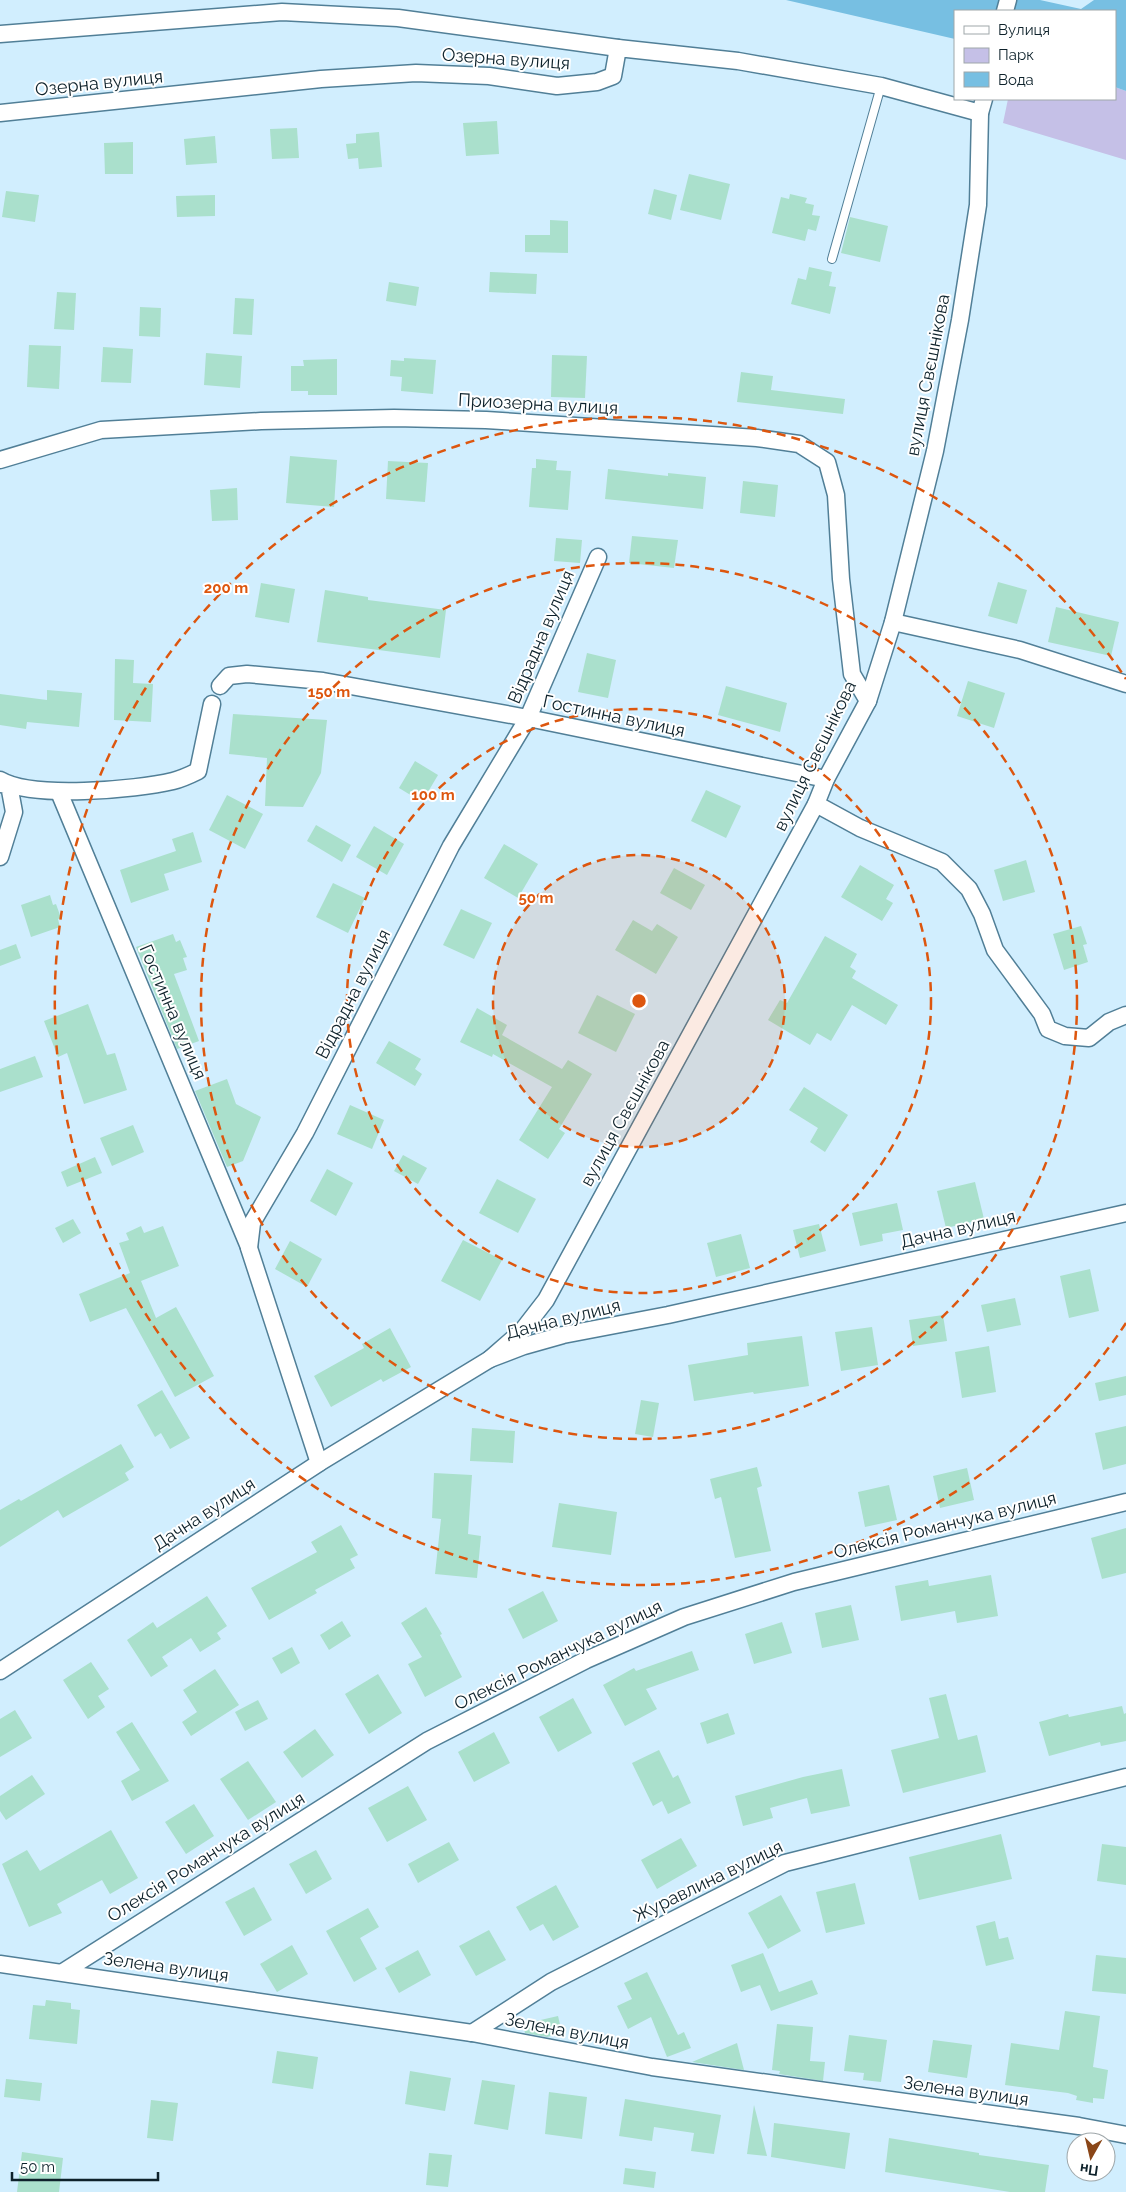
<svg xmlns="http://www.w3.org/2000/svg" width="1126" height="2192" viewBox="0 0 1126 2192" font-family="Raleway,sans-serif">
  <rect width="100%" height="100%" fill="#d1eefe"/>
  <polygon fill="#c5c0e7" points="1115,87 1126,91 1126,160 1003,123 1008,99 1115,99"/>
  <polygon fill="#77bfe2" points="786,0 1040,0 1081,9 1094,0 1126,0 1126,91 1115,87 1115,11 955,11 955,39"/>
  <g fill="#aae0cc">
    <polygon points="497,121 499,154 466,156 463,123"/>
    <polygon points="297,128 299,158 272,159 270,129"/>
    <polygon points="379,132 382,167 359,169 358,158 348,159 346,144 356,143 356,134"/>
    <polygon points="215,136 217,163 186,165 184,139"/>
    <polygon points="133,142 133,174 105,174 104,143"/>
    <polygon points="689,174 730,184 721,220 680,210"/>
    <polygon points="654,189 677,195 671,220 648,214"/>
    <polygon points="6,191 39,195 35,222 2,217"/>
    <polygon points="790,194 807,198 805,203 814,205 812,215 820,216 816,231 808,229 805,241 772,233 781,197 789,199"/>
    <polygon points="215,195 215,216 177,217 176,196"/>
    <polygon points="850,217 888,226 880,262 841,253"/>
    <polygon points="550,220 568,221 568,253 525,252 525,235 550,235"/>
    <polygon points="809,267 832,272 829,286 836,287 830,314 791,304 798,278 806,280"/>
    <polygon points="490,272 537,274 536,294 489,292"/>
    <polygon points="389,282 419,287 416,306 386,301"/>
    <polygon points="57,292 76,293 74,330 54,329"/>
    <polygon points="235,298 254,299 252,335 233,334"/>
    <polygon points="140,307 161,308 160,337 139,336"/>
    <polygon points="29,345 61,346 59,389 27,387"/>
    <polygon points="103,347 133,349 131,383 101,382"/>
    <polygon points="206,353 242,356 240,388 204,385"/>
    <polygon points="552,355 587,356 585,398 551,397"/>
    <polygon points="404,358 436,360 433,394 401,391 402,377 390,376 391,360 404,361"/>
    <polygon points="337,359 337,395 308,395 308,391 291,391 291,366 304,366 303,360"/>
    <polygon points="741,372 773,376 771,390 845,399 843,414 737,402"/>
    <polygon points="290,456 337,460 334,507 286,503"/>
    <polygon points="536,459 557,461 556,470 571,471 568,510 529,507 532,468 536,468"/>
    <polygon points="388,461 428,463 425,502 386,499"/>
    <polygon points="608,469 668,476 668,473 706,477 703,509 605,499"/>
    <polygon points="743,481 778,485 775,517 740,513"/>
    <polygon points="237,488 238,520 212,521 210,490"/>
    <polygon points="632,536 678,540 674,568 629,563"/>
    <polygon points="556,538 582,540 580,563 554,561"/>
    <polygon points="998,582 1027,590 1017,624 988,616"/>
    <polygon points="261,583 295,589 289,623 255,617"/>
    <polygon points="325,590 368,597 368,600 446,610 440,658 317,642"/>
    <polygon points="1056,607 1119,622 1111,656 1048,642"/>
    <polygon points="587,653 616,660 608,698 578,692"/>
    <polygon points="115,659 134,660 133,683 153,684 151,722 114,720"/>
    <polygon points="968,681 1005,693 994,728 957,716"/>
    <polygon points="726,686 787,703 780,732 718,715"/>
    <polygon points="47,690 82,693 79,727 27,722 26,729 0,725 0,694 47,700"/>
    <polygon points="233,714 327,720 321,773 303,807 265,806 267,758 229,754"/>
    <polygon points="415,761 438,775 422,802 399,788"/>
    <polygon points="706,790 741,806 726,838 691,821"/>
    <polygon points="227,795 263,814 245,849 209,830"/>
    <polygon points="316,825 351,845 342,862 307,841"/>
    <polygon points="374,826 404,844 387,875 356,857"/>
    <polygon points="193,832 202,862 164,874 169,890 131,903 120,870 176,851 172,839"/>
    <polygon points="504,844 538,864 518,898 484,878"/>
    <polygon points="1026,860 1035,892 1003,901 994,870"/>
    <polygon points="860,865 894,885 886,899 893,903 882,921 841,897"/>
    <polygon points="674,868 705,885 691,910 660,893"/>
    <polygon points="333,883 365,898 348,933 316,917"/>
    <polygon points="50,895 53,905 56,904 61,918 58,919 60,927 31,937 21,905"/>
    <polygon points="461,909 492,923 474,959 443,945"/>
    <polygon points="633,920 652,931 657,924 678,937 656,974 615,950"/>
    <polygon points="1081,926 1087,944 1083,945 1088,962 1064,970 1053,934"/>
    <polygon points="173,934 176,942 180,940 187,957 183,958 187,970 174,974 199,1041 177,1049 136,947"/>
    <polygon points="825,936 857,954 850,967 856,971 852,978 898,1005 886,1025 852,1005 831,1041 817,1033 810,1045 768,1020 780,1000 787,1003"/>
    <polygon points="16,944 21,958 0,966 0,950"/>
    <polygon points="597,995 635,1014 616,1052 578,1033"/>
    <polygon points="88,1004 107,1055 115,1053 127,1090 84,1104 67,1053 58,1057 44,1021"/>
    <polygon points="477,1008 507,1025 502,1035 562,1069 568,1060 592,1074 559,1129 565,1133 548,1159 519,1140 552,1087 493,1054 492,1057 460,1042"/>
    <polygon points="389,1041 421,1059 415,1069 422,1074 415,1086 376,1063"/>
    <polygon points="35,1056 43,1077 0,1092 0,1069"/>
    <polygon points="227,1079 236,1104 261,1117 243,1161 227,1167 195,1091"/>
    <polygon points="804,1087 848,1115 825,1152 810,1142 818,1128 789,1110"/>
    <polygon points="350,1105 384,1120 372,1149 337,1134"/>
    <polygon points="133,1125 144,1152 112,1166 100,1138"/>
    <polygon points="403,1155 427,1168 418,1184 394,1171"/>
    <polygon points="95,1157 102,1173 67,1187 61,1172"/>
    <polygon points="327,1169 353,1183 336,1216 310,1201"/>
    <polygon points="497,1179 536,1199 518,1233 479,1213"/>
    <polygon points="975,1182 984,1219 946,1228 937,1191"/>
    <polygon points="897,1203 903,1230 882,1234 883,1241 860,1246 852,1213"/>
    <polygon points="73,1219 81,1233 63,1243 55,1228"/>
    <polygon points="819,1224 826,1251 800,1258 793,1230"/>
    <polygon points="141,1226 144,1233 163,1226 179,1266 141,1281 156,1318 176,1307 214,1376 175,1397 126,1308 90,1322 79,1294 130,1273 119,1243 129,1240 126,1233"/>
    <polygon points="741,1234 750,1268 716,1277 707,1243"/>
    <polygon points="463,1240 502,1260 480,1301 441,1281"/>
    <polygon points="290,1241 322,1259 307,1287 275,1269"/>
    <polygon points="1090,1269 1099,1311 1069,1318 1060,1276"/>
    <polygon points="1015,1298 1021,1325 987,1332 981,1305"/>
    <polygon points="943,1315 947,1341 913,1346 909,1320"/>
    <polygon points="872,1327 878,1365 841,1371 835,1332"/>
    <polygon points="390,1328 411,1367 383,1382 381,1379 331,1407 314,1376 364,1348 362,1344"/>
    <polygon points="802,1336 809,1386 754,1394 753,1392 694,1401 688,1365 748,1355 747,1343"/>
    <polygon points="989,1346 996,1392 962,1398 955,1352"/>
    <polygon points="1126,1376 1126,1395 1099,1401 1095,1383"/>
    <polygon points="162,1390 190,1438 170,1449 161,1433 155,1437 137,1405"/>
    <polygon points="641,1400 659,1403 653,1437 635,1434"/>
    <polygon points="1126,1426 1126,1464 1103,1470 1095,1433"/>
    <polygon points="472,1428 515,1431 513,1463 470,1461"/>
    <polygon points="121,1444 134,1467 125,1473 129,1480 63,1518 58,1510 0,1547 0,1510 19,1499 21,1501"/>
    <polygon points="757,1467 762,1486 757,1488 771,1551 735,1558 721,1497 715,1499 710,1479"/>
    <polygon points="967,1468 974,1500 940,1508 933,1476"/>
    <polygon points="434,1473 472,1475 468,1534 481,1536 477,1578 435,1574 441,1519 432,1518"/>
    <polygon points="889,1485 897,1520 865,1527 858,1492"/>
    <polygon points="559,1503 617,1512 611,1555 552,1547"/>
    <polygon points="341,1525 358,1555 350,1559 355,1568 315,1590 317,1593 269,1620 251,1588 317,1552 311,1542"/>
    <polygon points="1126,1528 1126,1573 1102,1579 1091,1538"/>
    <polygon points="991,1575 998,1616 957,1623 955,1611 901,1621 895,1586 928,1580 929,1586"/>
    <polygon points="543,1591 558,1621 523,1639 508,1609"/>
    <polygon points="207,1596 227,1626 217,1633 221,1639 200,1652 191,1638 162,1657 168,1666 151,1677 127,1640 153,1622 157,1628"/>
    <polygon points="851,1605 859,1640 822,1648 815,1613"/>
    <polygon points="426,1607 442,1634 440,1635 462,1677 425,1697 408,1664 422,1657 401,1623"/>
    <polygon points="342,1621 351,1636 329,1650 320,1635"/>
    <polygon points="782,1622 792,1653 754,1664 745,1634"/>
    <polygon points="292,1647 300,1663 281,1674 272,1658"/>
    <polygon points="692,1651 699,1670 646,1689 657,1709 625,1726 603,1685 634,1668 636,1671"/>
    <polygon points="91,1662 109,1689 98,1696 105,1707 88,1719 63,1680"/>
    <polygon points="215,1669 239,1705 191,1736 182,1722 197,1712 183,1690"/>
    <polygon points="378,1674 402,1713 369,1734 345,1694"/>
    <polygon points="946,1694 958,1740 977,1735 986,1772 903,1793 891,1750 939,1738 929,1698"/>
    <polygon points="573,1698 592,1733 558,1752 539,1717"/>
    <polygon points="258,1700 268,1719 245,1731 235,1712"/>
    <polygon points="1122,1706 1124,1714 1126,1713 1126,1741 1101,1746 1100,1742 1049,1756 1039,1722 1068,1714 1069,1717"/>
    <polygon points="15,1710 32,1738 0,1757 0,1719"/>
    <polygon points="728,1713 735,1734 707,1744 700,1723"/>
    <polygon points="132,1722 169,1781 132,1801 121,1781 140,1770 116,1732"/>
    <polygon points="315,1729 334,1755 302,1778 283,1752"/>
    <polygon points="494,1732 510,1763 474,1782 458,1752"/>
    <polygon points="659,1750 673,1778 678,1775 691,1803 668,1814 662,1801 653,1806 632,1763"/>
    <polygon points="248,1761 276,1802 248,1820 220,1779"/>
    <polygon points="842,1769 850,1806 811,1814 807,1798 770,1808 773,1818 743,1826 735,1796 803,1777"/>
    <polygon points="32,1775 45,1794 6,1820 0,1811 0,1796"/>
    <polygon points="408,1786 427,1820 387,1842 368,1808"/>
    <polygon points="194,1804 214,1836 186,1854 165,1822"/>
    <polygon points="111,1830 138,1878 110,1894 102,1880 57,1904 62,1913 29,1927 2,1864 27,1850 40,1871"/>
    <polygon points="1001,1834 1012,1879 919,1900 909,1857"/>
    <polygon points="681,1838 697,1866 657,1889 641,1860"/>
    <polygon points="449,1842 459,1860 418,1883 408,1864"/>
    <polygon points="1102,1844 1126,1847 1126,1885 1097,1881"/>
    <polygon points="316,1850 332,1879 306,1894 289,1864"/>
    <polygon points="855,1883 865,1924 826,1933 816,1892"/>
    <polygon points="556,1885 579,1927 553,1941 543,1924 530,1931 516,1907"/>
    <polygon points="254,1887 272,1920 244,1936 225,1902"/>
    <polygon points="781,1895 801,1931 768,1949 748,1913"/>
    <polygon points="368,1908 379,1927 360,1938 377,1969 354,1982 326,1931"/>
    <polygon points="995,1921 999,1939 1008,1937 1014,1959 986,1966 976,1926"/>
    <polygon points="489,1930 506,1960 476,1976 459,1946"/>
    <polygon points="292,1945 308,1974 277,1992 260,1964"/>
    <polygon points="418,1950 431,1975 399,1993 385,1968"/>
    <polygon points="763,1953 779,1992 812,1980 818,1994 771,2011 760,1985 741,1992 731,1965"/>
    <polygon points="1096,1955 1126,1958 1126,1994 1092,1991"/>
    <polygon points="647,1972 678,2035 684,2032 691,2048 667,2057 651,2017 628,2029 617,2006 632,1999 624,1983"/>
    <polygon points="46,2000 71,2003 71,2009 80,2010 77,2044 29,2039 33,2005 45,2006"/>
    <polygon points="1065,2011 1100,2016 1093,2067 1108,2070 1104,2099 1093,2098 1093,2103 1076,2100 1077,2096 1068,2093 1005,2085 1011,2043 1059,2050"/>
    <polygon points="558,2016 562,2033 547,2037 525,2033 523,2024"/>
    <polygon points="777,2024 813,2027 810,2061 825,2062 823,2081 779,2074 780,2071 772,2070"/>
    <polygon points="849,2035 887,2040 881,2082 863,2080 864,2073 844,2071"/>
    <polygon points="933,2040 972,2045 967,2078 928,2072"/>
    <polygon points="737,2043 744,2070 692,2062"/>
    <polygon points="277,2051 318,2057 313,2089 272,2083"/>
    <polygon points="410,2071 451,2078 445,2111 405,2104"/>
    <polygon points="6,2079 42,2083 40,2101 4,2097"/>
    <polygon points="482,2080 515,2085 508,2130 474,2124"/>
    <polygon points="549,2092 587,2097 582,2139 545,2134"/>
    <polygon points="625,2099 721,2115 714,2154 691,2151 694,2133 654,2127 652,2141 619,2136"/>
    <polygon points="151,2100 178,2103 173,2141 147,2138"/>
    <polygon points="754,2105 767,2156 747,2154"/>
    <polygon points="774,2123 850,2133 845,2169 771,2157"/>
    <polygon points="889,2138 979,2153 979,2155 1049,2165 1045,2192 1010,2192 885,2172"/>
    <polygon points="22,2152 63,2158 59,2192 17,2192"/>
    <polygon points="429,2153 452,2155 448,2187 426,2185"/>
    <polygon points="625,2168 656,2172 654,2188 623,2184"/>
  </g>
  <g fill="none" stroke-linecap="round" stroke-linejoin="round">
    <defs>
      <polyline id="service" points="832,259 881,86"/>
      <g id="minor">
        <polyline points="1005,11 1008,0"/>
        <polyline points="0,34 282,12 398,18 618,48"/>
        <polyline points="0,113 321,79 416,73 489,76 557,86 597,82 613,76 618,48 738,61 881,86 980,113"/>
        <polyline points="0,460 101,430 261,421 394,418 486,420 757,438 799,444 827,462 836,495 841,579 852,674 868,701"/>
        <polyline points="893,622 1020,650 1126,684"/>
        <polyline points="220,686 229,676 247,674 323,681 528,718 826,779"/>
        <path d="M0 780C32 799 135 790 173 781 181 779 190 775 198 771L212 704"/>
        <polyline points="0,784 9,785 14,812 0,857"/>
        <polyline points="59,792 249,1247"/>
        <polyline points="816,804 860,828 942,862 969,889 982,914 995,950 1042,1014 1048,1029 1065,1036 1089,1038 1109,1022 1126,1015"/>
        <polyline points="490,1359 522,1331 546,1300 816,804 826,779 868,701 893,622 935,451 960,320 978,205 980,113 984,99"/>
        <polyline points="319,1463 249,1248 252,1223 305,1133 451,846 528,718 598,557"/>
        <polyline points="0,1671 319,1463 490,1359 524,1346 563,1335 668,1315 1126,1213"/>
        <polyline points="0,1964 472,2033 652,2067 1079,2126 1126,2135"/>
        <polyline points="63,1972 427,1741 586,1660 684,1617 794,1582 1126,1502"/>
        <polyline points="472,2033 551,1982 785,1863 1126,1777"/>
      </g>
    </defs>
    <use href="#service" stroke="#517f97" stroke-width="10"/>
    <use href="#minor" stroke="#517f97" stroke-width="19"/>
    <use href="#service" stroke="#fff" stroke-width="8"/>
    <use href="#minor" stroke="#fff" stroke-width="16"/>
  </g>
  <circle cx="639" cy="1001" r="146" fill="#dd560e" fill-opacity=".12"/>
  <g fill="none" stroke="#dd560e" stroke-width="2.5" stroke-dasharray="9 6">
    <circle cx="639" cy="1001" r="146"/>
    <circle cx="639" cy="1001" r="292"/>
    <circle cx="639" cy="1001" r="438"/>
    <path d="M1126 1323A584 584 0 1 1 1126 679"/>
  </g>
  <g text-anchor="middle" stroke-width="4" stroke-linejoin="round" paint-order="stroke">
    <g font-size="18" fill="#0e222b" stroke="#fff">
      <text transform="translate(506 59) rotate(4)" y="6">Озерна вулиця</text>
      <text transform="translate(99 83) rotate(-6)" y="6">Озерна вулиця</text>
      <text transform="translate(928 375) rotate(-79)" y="6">вулиця Свєшнікова</text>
      <text transform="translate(538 404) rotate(3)" y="6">Приозерна вулиця</text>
      <text transform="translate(541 637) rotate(-67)" y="6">Відрадна вулиця</text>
      <text transform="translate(614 716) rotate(12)" y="6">Гостинна вулиця</text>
      <text transform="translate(815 756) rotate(-64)" y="6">вулиця Свєшнікова</text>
      <text transform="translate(353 994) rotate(-63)" y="6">Відрадна вулиця</text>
      <text transform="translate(173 1012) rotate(67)" y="6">Гостинна вулиця</text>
      <text transform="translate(625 1113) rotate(-61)" y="6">вулиця Свєшнікова</text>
      <text transform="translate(958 1229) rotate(-13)" y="6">Дачна вулиця</text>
      <text transform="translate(563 1319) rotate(-14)" y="6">Дачна вулиця</text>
      <text transform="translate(204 1514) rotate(-33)" y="6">Дачна вулиця</text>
      <text transform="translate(945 1525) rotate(-14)" y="6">Олексія Романчука вулиця</text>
      <text transform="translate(558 1655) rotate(-26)" y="6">Олексія Романчука вулиця</text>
      <text transform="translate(206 1857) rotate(-32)" y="6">Олексія Романчука вулиця</text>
      <text transform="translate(708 1881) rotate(-26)" y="6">Журавлина вулиця</text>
      <text transform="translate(166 1967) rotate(8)" y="6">Зелена вулиця</text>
      <text transform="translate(567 2031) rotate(11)" y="6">Зелена вулиця</text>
      <text transform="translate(966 2091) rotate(8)" y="6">Зелена вулиця</text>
    </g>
  </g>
  <circle cx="639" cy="1001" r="8" fill="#dd560e" stroke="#fff" stroke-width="2.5"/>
  <g font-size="15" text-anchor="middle" font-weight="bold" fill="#dd560e" stroke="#fff" stroke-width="4" stroke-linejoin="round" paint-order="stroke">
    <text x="226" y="593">200 m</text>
    <text x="329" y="697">150 m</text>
    <text x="433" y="800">100 m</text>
    <text x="536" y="903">50 m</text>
  </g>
  <rect x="954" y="10" width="162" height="90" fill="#ffffff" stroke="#9fa7aa"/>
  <rect x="964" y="26" width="25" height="8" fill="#ffffff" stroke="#9fa7aa"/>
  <text x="998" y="35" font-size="15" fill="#0e222b">Вулиця</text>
  <rect x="964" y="48" width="25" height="15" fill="#c5c0e7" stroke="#9fa7aa"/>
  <text x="998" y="60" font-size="15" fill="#0e222b">Парк</text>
  <rect x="964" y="72" width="25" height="15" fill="#77bfe2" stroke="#9fa7aa"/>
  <text x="998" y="85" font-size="15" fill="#0e222b">Вода</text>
  <g transform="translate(1091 2157) rotate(188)"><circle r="24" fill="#ffffff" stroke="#9fa7aa"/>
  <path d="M0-4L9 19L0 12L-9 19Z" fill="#8a4618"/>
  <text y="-8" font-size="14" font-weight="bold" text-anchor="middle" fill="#0e222b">Пн</text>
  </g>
  <path d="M12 2172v8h146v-8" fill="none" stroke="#0e222b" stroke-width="2.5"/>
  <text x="20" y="2172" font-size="15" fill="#0e222b" stroke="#ffffff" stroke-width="4" paint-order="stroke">50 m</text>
</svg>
